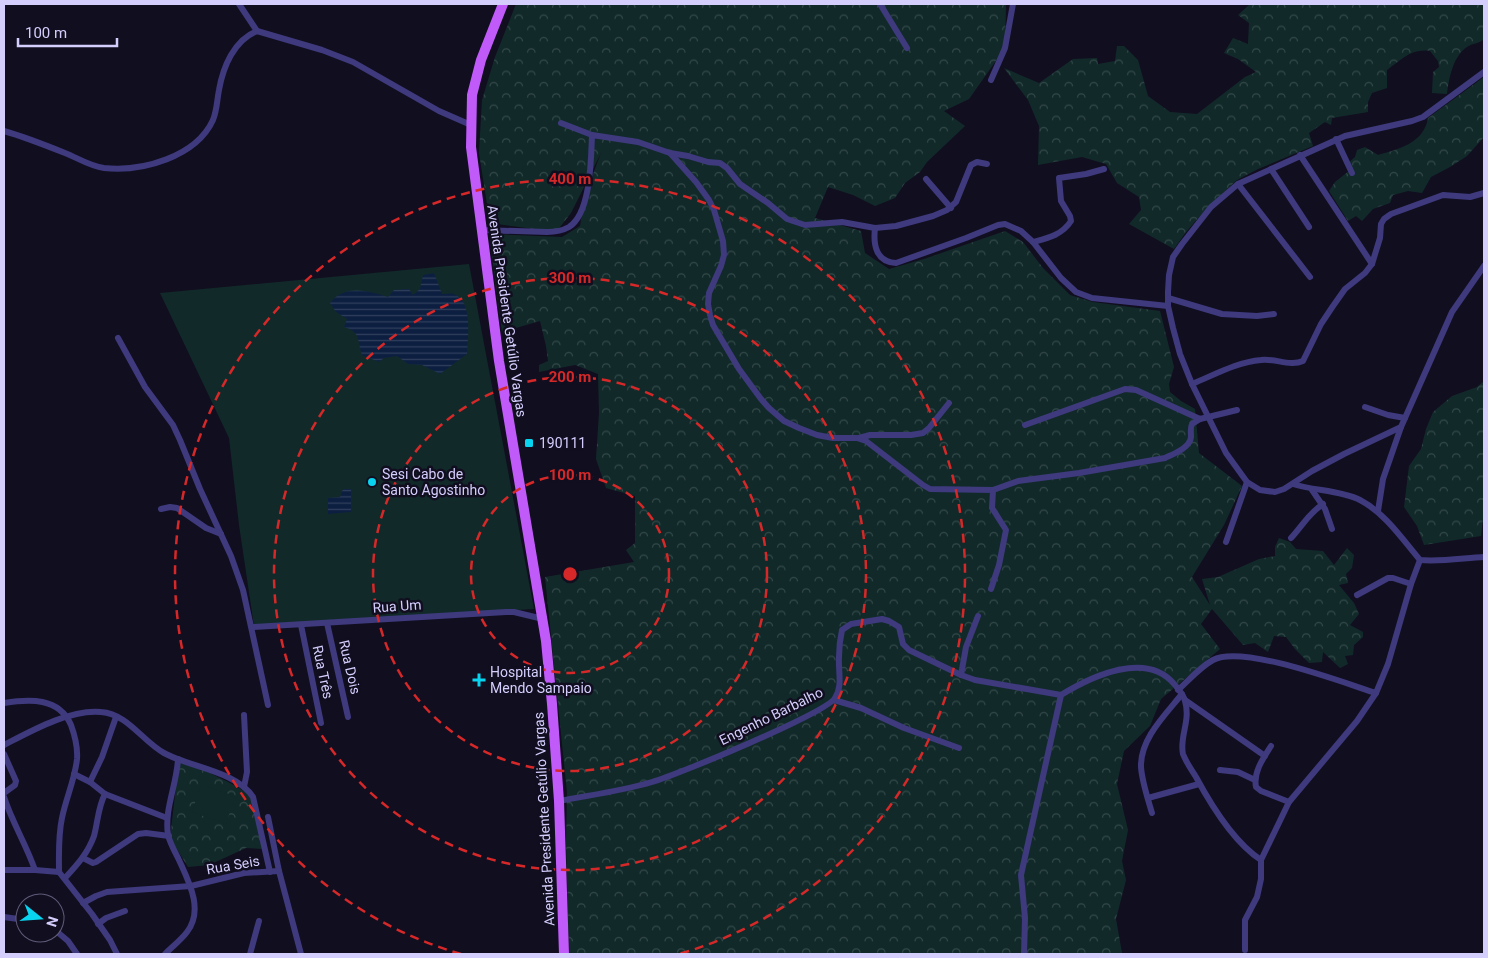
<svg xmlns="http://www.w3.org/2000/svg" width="1488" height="958" viewBox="0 0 1488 958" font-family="Roboto,sans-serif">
  <defs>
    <pattern id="forest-crowns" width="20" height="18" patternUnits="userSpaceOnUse" patternTransform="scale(1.25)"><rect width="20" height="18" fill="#112a29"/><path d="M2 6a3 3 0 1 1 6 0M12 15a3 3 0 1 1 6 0" fill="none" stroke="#334849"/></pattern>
    <pattern id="water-rules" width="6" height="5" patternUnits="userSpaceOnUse" patternTransform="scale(1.25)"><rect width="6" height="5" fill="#0d1f40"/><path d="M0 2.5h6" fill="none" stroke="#2f3e5c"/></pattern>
  </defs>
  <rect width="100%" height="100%" fill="#110e20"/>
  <g fill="url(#forest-crowns)">
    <polygon points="516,4 1006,4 1005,48 969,99 944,111 965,126 927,162 920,172 905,183 895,198 875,206 853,195 828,187 815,218 861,231 865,253 889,269 924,259 1005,231 1023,242 1043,268 1070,295 1093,302 1160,311 1174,367 1169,384 1170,392 1181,401 1195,409 1199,453 1242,486 1224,525 1192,577 1210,605 1202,579 1218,577 1259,559 1275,556 1275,547 1279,538 1290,542 1296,549 1323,551 1334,565 1347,548 1354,555 1352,568 1346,574 1348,583 1339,585 1354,603 1359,614 1350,625 1363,632 1363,637 1354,645 1353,655 1345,656 1348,664 1340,668 1323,652 1322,662 1309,663 1295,649 1286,637 1274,636 1268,652 1255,643 1243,645 1212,609 1201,624 1220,649 1161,699 1150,726 1124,751 1117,784 1128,830 1122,861 1126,880 1116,919 1122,953 1125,954 569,954 566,843 567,792 545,577 634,562 626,550 635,543 635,496 606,488 596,459 599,413 598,374 575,365 539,372 539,365 548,361 546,346 540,321 502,332 489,234 562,237 580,226 585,195 601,153 571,213 556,232 490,223 479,153 482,100 495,57"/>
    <path d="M1250 4H1484V39C1479 44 1472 43 1467 47 1453 56 1449 78 1447 94L1432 93 1433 72 1439 67 1438 61 1430 51C1411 48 1401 60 1387 70V88L1372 93 1368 102V112L1332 118 1331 125 1325 122 1309 133 1313 146 1258 169 1237 180 1208 207 1186 232 1174 249 1129 224 1141 210 1139 197 1117 183 1106 164 1082 157 1038 165 1039 126 1028 100 1004 68 1039 83 1073 59 1097 58 1098 64 1115 61 1117 46H1124L1138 60 1148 96 1170 112 1197 114 1245 77 1256 72 1238 59 1224 53 1233 38 1248 44 1249 23 1238 15Z"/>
    <path d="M1484 77V137L1467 156 1450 167 1431 177 1422 193 1408 191 1393 195 1390 203 1373 209 1362 221 1356 216 1348 221 1329 191 1335 182 1349 171 1347 164 1355 157 1357 150 1365 147 1378 155C1399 149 1424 143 1428 118Z"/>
    <polygon points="1484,381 1484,518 1483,518 1481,536 1424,545 1417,526 1404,507 1409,466 1421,449 1426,429 1433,412 1452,396 1477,387"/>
    <path d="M179 761C205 770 229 781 252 796L264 849 246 848 209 865 188 867 170 838Z"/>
  </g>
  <g fill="#112a29">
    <polygon points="469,264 534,609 254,626 239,525 229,438 160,293"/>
    <polygon points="201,785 235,796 226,824 192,812"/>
  </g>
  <g fill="url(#water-rules)">
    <path d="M434 273 442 294C446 294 451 293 454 294 473 301 468 338 467 354L440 374 422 365 408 364 397 356 384 358 379 362 362 355C357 340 361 332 344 327L347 319 336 312 330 303C345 284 368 291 388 297L394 290 409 289 413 295 420 289 423 275Z"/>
    <polygon points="343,489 351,489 351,512 328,514 328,498 340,497"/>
  </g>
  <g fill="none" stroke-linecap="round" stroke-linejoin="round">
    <g stroke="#3e3a7d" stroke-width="6">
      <polyline points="239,4 257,31"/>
      <polyline points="880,4 907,48"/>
      <polyline points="1484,72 1423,117 1412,121 1345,136 1238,184 1211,207 1182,244 1173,257 1169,275 1168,292 1168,306 1173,328 1180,354 1192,384 1226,453 1247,482 1260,490 1275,492 1284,489 1312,471 1344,454 1401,427 1452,312 1484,266"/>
      <polyline points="991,80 1005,48 1013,4"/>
      <polyline points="561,123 592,135"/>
      <path d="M4 131C25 137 45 145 65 153 78 158 89 166 104 168 142 172 196 157 213 120 217 110 217 100 219 90 223 67 234 40 257 31L322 50 353 62 439 111 471 125"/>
      <polyline points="1336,139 1352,173"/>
      <path d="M670 153 696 182 709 200 714 210 723 241 724 255 721 266 709 293 708 304 710 315 713 325 739 369 761 399 769 408 784 421 799 428 817 435 833 438H857L866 441 923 485 930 489 993 490 1018 481 1079 473 1165 458C1173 454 1190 448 1191 437 1191 432 1190 428 1192 424L1200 419"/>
      <polyline points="1300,155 1372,264"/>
      <polyline points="1271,169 1309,227"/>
      <polyline points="926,179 951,208"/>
      <polyline points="1238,184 1310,277"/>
      <path d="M875 228C873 245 876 262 896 263L966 238 998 225 1005 224 1021 231 1033 242 1061 278 1076 292 1092 298 1168 306"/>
      <path d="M481 230 547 232C554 232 562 231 569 227 591 213 591 159 592 135L638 142 670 153 688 156 708 162 720 163 727 168 740 184 768 203 787 219 805 225 842 222 875 228 896 226 933 216 947 210 956 202 971 165 977 162 987 164"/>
      <path d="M1033 242C1048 238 1062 235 1071 221L1070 216 1061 201 1059 178 1086 174 1104 169"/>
      <polyline points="1168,298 1222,314 1257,316 1274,314"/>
      <polyline points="118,338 145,387 173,425 180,440 200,489 231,556 243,590 268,705"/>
      <path d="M1192 384C1214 375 1237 362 1261 360 1275 358 1290 367 1303 361L1321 324 1333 306 1345 289 1365 273 1372 264 1380 238 1381 224 1384 219 1391 214 1443 195 1470 197 1484 193"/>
      <polyline points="1365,407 1388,415 1405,418"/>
      <polyline points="1025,425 1125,389 1136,390 1200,419 1237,410"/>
      <polyline points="859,438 870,435 911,435 923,433 929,428 949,403"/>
      <path d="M1293 484C1314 491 1340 490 1360 500 1385 513 1403 540 1420 560 1440 562 1464 558 1484 557"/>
      <polyline points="1312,490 1325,509 1332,529"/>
      <polyline points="161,509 170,507 177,508 206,528 221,534"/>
      <polyline points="1378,511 1383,479 1401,427"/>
      <path d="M1291 538C1303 525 1308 514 1323 504"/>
      <polyline points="1226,542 1247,482"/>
      <polyline points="991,589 999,565 1006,530 992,508 993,490"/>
      <polyline points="1357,595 1388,578 1393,578 1411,584"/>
      <polyline points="327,623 348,717"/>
      <polyline points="301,625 321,723"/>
      <polyline points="253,627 506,612 514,612 543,619"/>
      <polyline points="961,675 966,647 978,616"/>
      <path d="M1178 690C1189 680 1200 667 1213 660 1242 644 1344 683 1376 693"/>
      <polyline points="834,700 861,708 904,728 959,748"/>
      <polyline points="1185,700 1265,756"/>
      <path d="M4 703C29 699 59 697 71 725 75 736 78 746 77 759 75 779 66 798 62 818 58 836 59 855 59 872"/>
      <path d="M4 745C31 731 70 709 101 712 128 714 142 741 164 753 189 767 236 771 253 797L270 872"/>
      <path d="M1271 746C1264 757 1253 772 1256 787L1261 791 1289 802"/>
      <polyline points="4,754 16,781 15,785 4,793"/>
      <polyline points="1220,770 1238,772 1255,780"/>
      <polyline points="74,774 90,782 105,794 167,818"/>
      <polyline points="90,782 102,757 116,717"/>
      <polyline points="244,787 247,772 244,715"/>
      <path d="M4 797C12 822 26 844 35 870"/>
      <polyline points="1148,798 1199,784"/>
      <path d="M559 801C590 795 622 791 652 782 677 775 826 713 835 698 843 686 838 671 839 657 839 648 840 639 842 630L851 624 882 619 889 621 899 627 903 644 909 650 961 675 975 680 1061 695C1092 676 1147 650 1175 685 1179 690 1184 695 1185 701 1191 721 1179 737 1183 754 1186 762 1191 769 1196 777 1211 805 1235 843 1261 860"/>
      <path d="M1152 813C1148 799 1142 782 1141 767 1140 739 1165 715 1182 694"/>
      <polyline points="268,817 279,871 301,954"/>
      <polyline points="83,858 93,863 96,862 138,834 146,833 169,836"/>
      <polyline points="4,870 35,870 59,872 92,914 110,940 117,954"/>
      <path d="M65 878C77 865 88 853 94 836 98 821 98 807 105 794"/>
      <polyline points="83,903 96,896 107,892 191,886 244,873 279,871"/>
      <polyline points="4,917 25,920"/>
      <polyline points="98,924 106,918 125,911"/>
      <polyline points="55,930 68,941 77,954"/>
      <polyline points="1245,950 1245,920 1257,897 1261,879 1261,860 1289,802 1357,721 1376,693 1388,664 1411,584 1420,560"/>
      <path d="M165 954C172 947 181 940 187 932 204 910 189 882 179 860 175 852 170 843 168 835 164 809 177 784 178 759"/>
      <polyline points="250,954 259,921"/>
      <polyline points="1024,954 1025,918 1021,875 1061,695"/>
    </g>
    <polyline stroke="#c05af9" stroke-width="10" points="503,4 481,60 472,95 471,147 499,361 546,641 552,704 559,801 564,954"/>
  </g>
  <g fill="none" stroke="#d62828" stroke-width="2.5" stroke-dasharray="9 6">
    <circle cx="570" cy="574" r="99"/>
    <circle cx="570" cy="574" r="197"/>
    <circle cx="570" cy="574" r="296"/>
    <path d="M461 954A395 395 0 1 1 679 954"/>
  </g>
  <g fill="#09d4ef" stroke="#110e20" stroke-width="2">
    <rect x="524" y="438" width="10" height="10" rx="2.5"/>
    <circle cx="372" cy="482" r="5"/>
    <path d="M476.5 672.5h5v5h5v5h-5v5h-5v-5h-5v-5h5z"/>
  </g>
  <g text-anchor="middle" stroke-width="5" stroke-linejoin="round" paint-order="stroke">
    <g font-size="14" fill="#d4cefd" stroke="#110e20">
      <text transform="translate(507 311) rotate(82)" y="5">Avenida Presidente Getúlio Vargas</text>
      <text transform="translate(397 606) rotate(-4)" y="5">Rua Um</text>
      <text transform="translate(350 667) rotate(77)" y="5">Rua Dois</text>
      <text transform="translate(323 672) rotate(78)" y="5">Rua Três</text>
      <text transform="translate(771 716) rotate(-26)" y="5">Engenho Barbalho</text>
      <text transform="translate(544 819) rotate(-93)" y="5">Avenida Presidente Getúlio Vargas</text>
      <text transform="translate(233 865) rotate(-10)" y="5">Rua Seis</text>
    </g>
    <g font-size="14" fill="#d4cefd" stroke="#110e20" text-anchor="start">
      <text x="539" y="448">190111</text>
      <text x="382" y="479">Sesi Cabo de<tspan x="382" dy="16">Santo Agostinho</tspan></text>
      <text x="490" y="677">Hospital<tspan x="490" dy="16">Mendo Sampaio</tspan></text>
    </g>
  </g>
  <circle cx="570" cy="574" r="8" fill="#d62828" stroke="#110e20" stroke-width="2.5"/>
  <g font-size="15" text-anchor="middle" font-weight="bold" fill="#d62828" stroke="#110e20" stroke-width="5" stroke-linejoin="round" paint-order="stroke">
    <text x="570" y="184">400 m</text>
    <text x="570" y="283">300 m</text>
    <text x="570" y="382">200 m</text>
    <text x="570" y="480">100 m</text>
  </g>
  <rect width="1488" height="958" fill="none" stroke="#d4cefd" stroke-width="10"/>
  <g transform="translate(40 918) rotate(107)"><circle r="24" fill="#110e20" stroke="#5f5b78"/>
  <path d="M0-4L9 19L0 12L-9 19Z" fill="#09d4ef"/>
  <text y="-8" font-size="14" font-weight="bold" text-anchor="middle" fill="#d4cefd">N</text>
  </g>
  <path d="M18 38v8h99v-8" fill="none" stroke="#d4cefd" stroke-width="2.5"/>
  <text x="25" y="38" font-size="15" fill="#d4cefd" stroke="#110e20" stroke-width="4" paint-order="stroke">100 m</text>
</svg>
